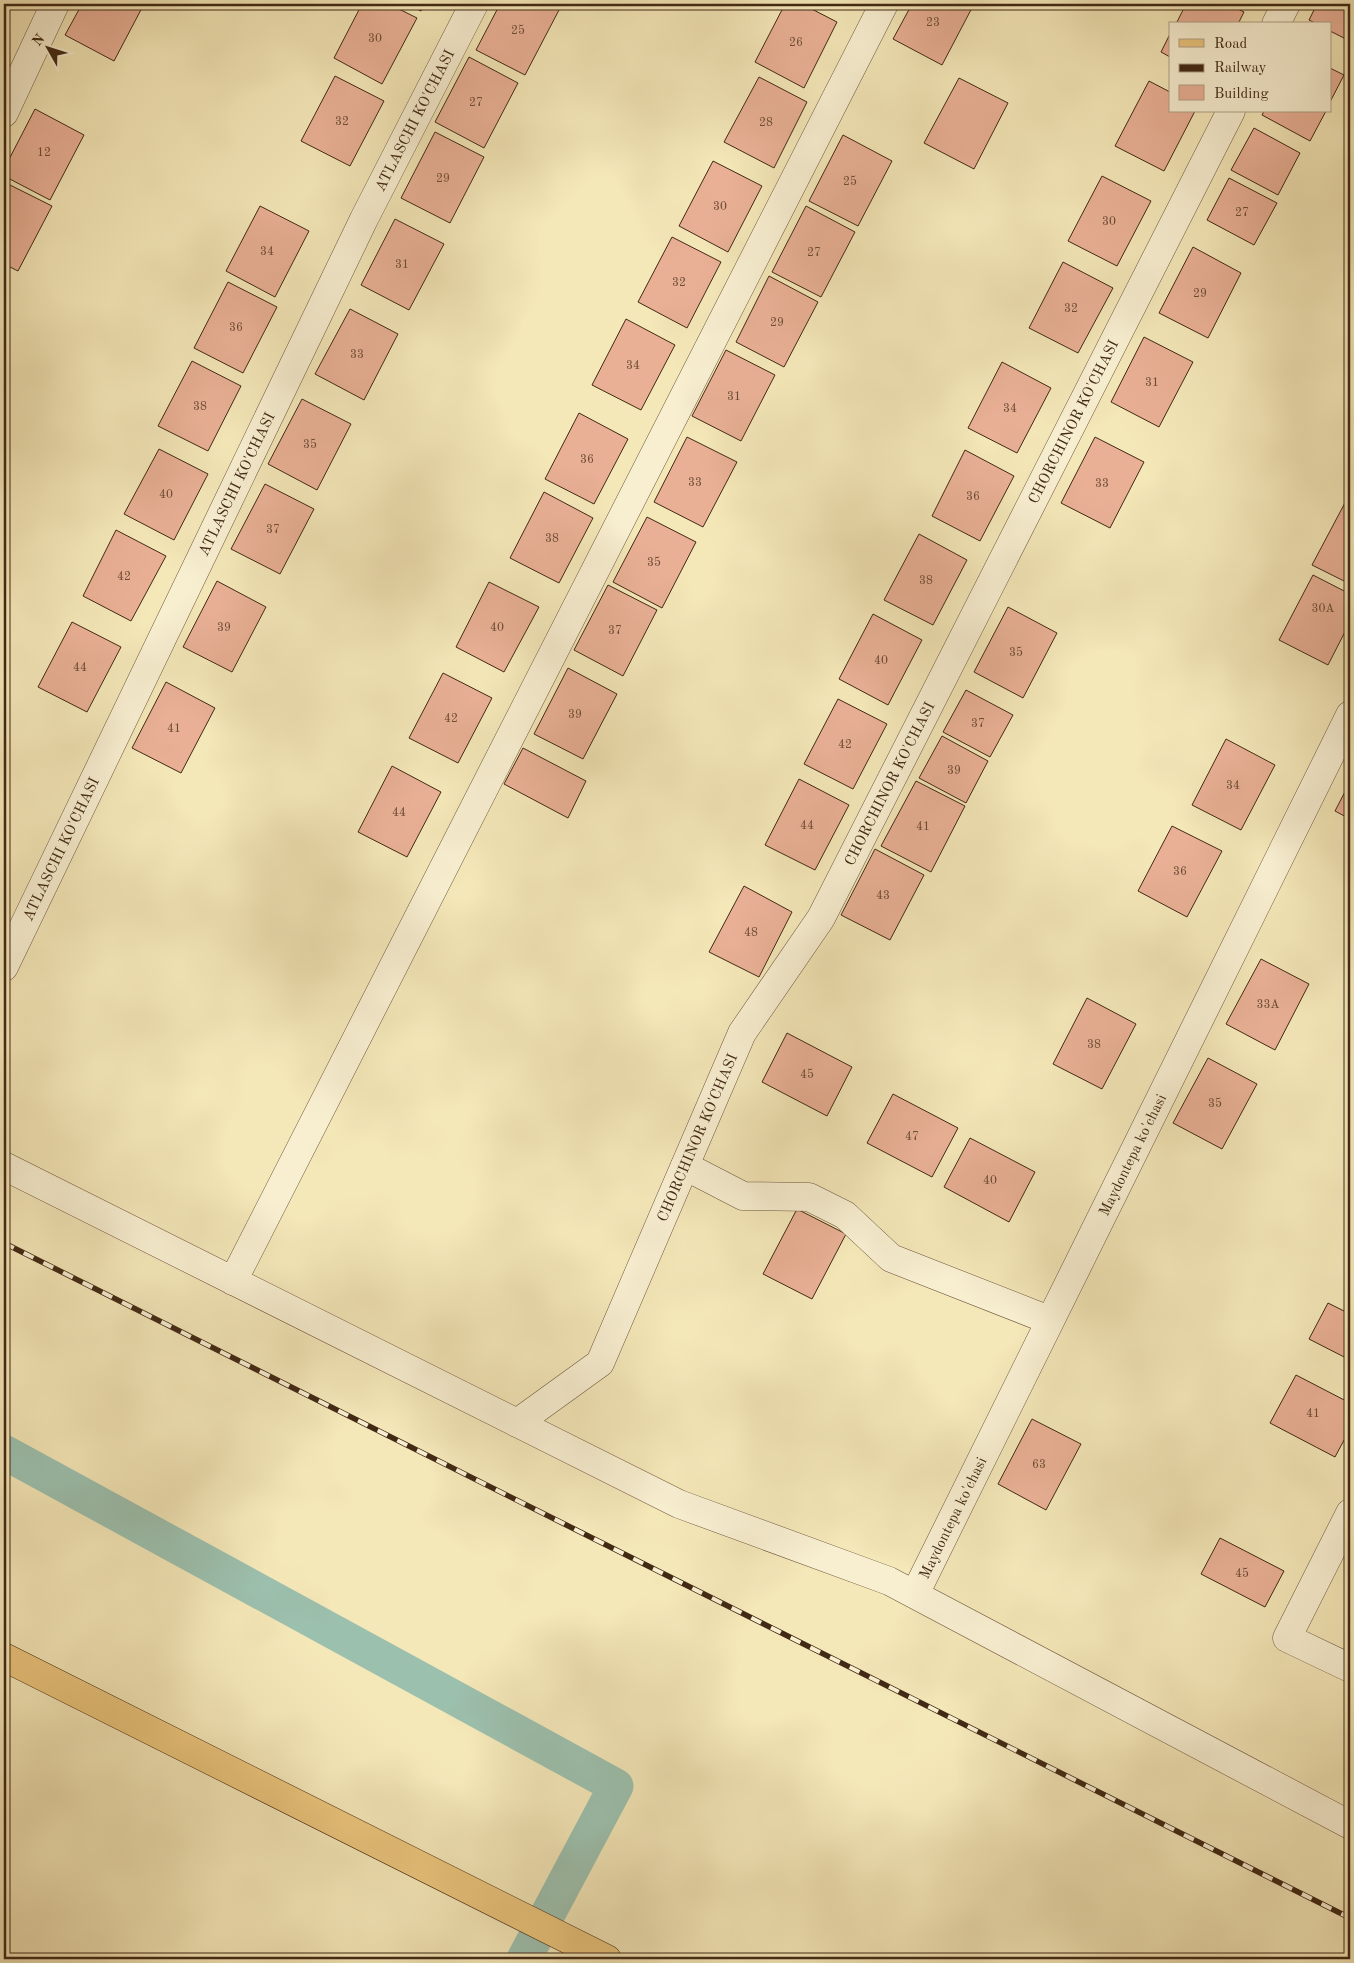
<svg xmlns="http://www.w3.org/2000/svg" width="1354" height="1963" viewBox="0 0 1354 1963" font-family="'Old Standard TT',serif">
  <rect width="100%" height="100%" fill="#f4e7b8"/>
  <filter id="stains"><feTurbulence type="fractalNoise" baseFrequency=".004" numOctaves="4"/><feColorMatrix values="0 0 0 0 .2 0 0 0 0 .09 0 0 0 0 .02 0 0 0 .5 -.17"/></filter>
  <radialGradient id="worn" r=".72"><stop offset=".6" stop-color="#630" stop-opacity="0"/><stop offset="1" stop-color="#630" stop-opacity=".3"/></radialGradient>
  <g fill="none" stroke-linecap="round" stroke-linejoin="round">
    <polyline stroke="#9cc0ae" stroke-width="35" points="4,1452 616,1786 524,1959"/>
  </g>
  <g fill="#e9b095" stroke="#412914">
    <polygon points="4,4 12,4 4,19"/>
    <polygon points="82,4 144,4 114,61 65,35"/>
    <polygon points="362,4 389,4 417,18 382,84 334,58"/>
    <polygon points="407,4 425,4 421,11"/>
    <polygon points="500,4 547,4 559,10 525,75 476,50"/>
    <polygon points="785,4 802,4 837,22 804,88 755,62"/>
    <polygon points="912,4 974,4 942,65 893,39"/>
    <polygon points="1186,4 1228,4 1244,12 1238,24 1176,24"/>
    <polygon points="1317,4 1350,4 1350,41 1330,31 1330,24 1317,24 1309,20"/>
    <polygon points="1170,34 1170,57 1161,52"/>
    <polygon points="469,57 518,83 484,148 435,122"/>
    <polygon points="1330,68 1344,75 1330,102"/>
    <polygon points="335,76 384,101 350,166 301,141"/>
    <polygon points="759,77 807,102 774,168 724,142"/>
    <polygon points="959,78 1008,103 974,169 924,143"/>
    <polygon points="1149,81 1170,92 1170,111 1195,111 1164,171 1115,146"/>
    <polygon points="35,109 84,135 50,200 4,176 4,169"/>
    <polygon points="1264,111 1326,111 1310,141 1262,115"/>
    <polygon points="1254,128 1300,153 1278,195 1231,170"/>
    <polygon points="435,132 484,157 450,223 401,198"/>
    <polygon points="843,135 892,161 858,226 809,201"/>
    <polygon points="713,161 762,186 728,252 679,226"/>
    <polygon points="1102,176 1151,201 1117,266 1068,241"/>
    <polygon points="1229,178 1277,203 1254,245 1207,220"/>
    <polygon points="4,182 52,206 18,271 4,264"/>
    <polygon points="260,206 309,231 275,297 226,271"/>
    <polygon points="806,206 855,232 821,297 772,272"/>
    <polygon points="395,219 444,244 409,310 361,285"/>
    <polygon points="672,237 721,262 687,328 638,302"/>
    <polygon points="1193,247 1241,273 1208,338 1159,313"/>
    <polygon points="1063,262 1113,288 1078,353 1029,328"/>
    <polygon points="769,276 818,302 784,367 736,342"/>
    <polygon points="228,282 277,307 243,373 194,348"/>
    <polygon points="350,309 398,334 364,400 315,374"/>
    <polygon points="626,319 675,345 641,410 592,385"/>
    <polygon points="1144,337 1193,362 1159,427 1111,402"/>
    <polygon points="726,350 775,375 741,441 692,416"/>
    <polygon points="192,361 241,386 208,451 158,426"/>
    <polygon points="1002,362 1051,388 1017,453 968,428"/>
    <polygon points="302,399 351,424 317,490 268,464"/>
    <polygon points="579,413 628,439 594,504 545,479"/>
    <polygon points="687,437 737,462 703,527 654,502"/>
    <polygon points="1095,437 1144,462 1110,528 1061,503"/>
    <polygon points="159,449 208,474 174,540 124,514"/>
    <polygon points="965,450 1014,476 980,541 932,516"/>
    <polygon points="265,484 314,509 280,574 231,549"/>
    <polygon points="544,492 593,518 559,583 510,558"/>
    <polygon points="1347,499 1350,501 1350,584 1312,565"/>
    <polygon points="647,517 696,542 662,608 613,582"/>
    <polygon points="116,530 166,556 131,621 83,596"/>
    <polygon points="919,534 967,560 933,625 884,600"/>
    <polygon points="1313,575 1350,594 1350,622 1328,665 1279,640"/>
    <polygon points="217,581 266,607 232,672 183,647"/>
    <polygon points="489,582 539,607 504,672 456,647"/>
    <polygon points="608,585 657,610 623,676 574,650"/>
    <polygon points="1008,607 1057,633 1023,698 974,672"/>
    <polygon points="873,614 922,640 888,705 839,679"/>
    <polygon points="72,622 121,647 87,712 38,687"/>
    <polygon points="568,668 617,694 583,759 534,734"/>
    <polygon points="443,673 492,698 458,763 409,738"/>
    <polygon points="166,682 215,708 181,773 132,748"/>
    <polygon points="966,690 1013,715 990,757 943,732"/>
    <polygon points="838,699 887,724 853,789 804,764"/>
    <polygon points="942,736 988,761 966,803 919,778"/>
    <polygon points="1226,739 1275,765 1241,830 1192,805"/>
    <polygon points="523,748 586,781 568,818 504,784"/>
    <polygon points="392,766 441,792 407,857 358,832"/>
    <polygon points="799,779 849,805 815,870 765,845"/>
    <polygon points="916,781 965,806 931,872 881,846"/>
    <polygon points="1350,782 1350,819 1335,811"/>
    <polygon points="1172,826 1222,851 1187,917 1138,891"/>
    <polygon points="875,849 924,875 890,940 841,915"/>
    <polygon points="744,886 792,912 759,977 709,952"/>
    <polygon points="1261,959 1309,984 1275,1050 1226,1024"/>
    <polygon points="1087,998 1136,1024 1102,1089 1053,1064"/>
    <polygon points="787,1033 852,1067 827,1116 762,1082"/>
    <polygon points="1208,1058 1257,1084 1222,1149 1173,1123"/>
    <polygon points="893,1094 958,1128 932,1177 867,1143"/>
    <polygon points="970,1138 1035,1172 1009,1222 944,1187"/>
    <polygon points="797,1209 846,1234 812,1299 763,1274"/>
    <polygon points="1328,1303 1350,1314 1350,1360 1309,1339"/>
    <polygon points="1296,1375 1350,1403 1350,1429 1335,1457 1270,1423"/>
    <polygon points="1032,1419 1081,1444 1046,1510 998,1484"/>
    <polygon points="1220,1538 1284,1571 1265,1607 1201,1574"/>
  </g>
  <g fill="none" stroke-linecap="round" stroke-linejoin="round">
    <defs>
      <g id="minor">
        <polyline points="1276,24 1286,4"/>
        <polyline points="4,113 55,4"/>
        <path id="s1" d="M4 967 364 219 474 4"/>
        <polyline points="4,1166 679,1504 889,1581 1350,1825"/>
        <polyline points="685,1166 743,1196 809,1197 845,1215 891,1258 1049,1320"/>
        <polyline points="233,1281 884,4"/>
        <path id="s2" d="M517 1423 600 1363 742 1033 821 918 1231 111"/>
        <polyline points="1350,1513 1287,1638 1350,1668"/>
        <path id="s3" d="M915 1594 1350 715"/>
      </g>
      <polyline id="major" points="4,1657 607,1959"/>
    </defs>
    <use href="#minor" stroke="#6e583d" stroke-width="29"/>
    <use href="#major" stroke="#412914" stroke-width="29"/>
    <use href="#minor" stroke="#f8efd1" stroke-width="28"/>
    <use href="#major" stroke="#eac47c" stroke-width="28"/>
    <defs>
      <polyline id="rail" points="4,1243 1350,1918"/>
    </defs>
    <use href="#rail" stroke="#412914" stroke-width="5.5"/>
    <use href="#rail" stroke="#f8efd1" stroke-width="4" stroke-dasharray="11" stroke-linecap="butt"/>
  </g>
  <g text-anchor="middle" stroke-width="5" stroke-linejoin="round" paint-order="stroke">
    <g font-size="12" fill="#6b4b34">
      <text x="933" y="26">23</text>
      <text x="518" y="34">25</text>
      <text x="375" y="42">30</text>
      <text x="796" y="46">26</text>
      <text x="476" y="106">27</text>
      <text x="342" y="125">32</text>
      <text x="766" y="126">28</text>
      <text x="44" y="156">12</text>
      <text x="443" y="182">29</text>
      <text x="850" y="185">25</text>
      <text x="720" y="210">30</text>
      <text x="1242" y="216">27</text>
      <text x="1109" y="225">30</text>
      <text x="267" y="255">34</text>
      <text x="814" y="256">27</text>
      <text x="402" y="268">31</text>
      <text x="679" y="286">32</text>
      <text x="1200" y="297">29</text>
      <text x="1071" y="312">32</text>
      <text x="777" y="326">29</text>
      <text x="236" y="331">36</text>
      <text x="357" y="358">33</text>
      <text x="633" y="369">34</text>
      <text x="1152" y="386">31</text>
      <text x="734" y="400">31</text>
      <text x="200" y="410">38</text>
      <text x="1010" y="412">34</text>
      <text x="310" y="448">35</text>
      <text x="587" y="463">36</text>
      <text x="695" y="486">33</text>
      <text x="1102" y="487">33</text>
      <text x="166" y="498">40</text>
      <text x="973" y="500">36</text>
      <text x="273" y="533">37</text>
      <text x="552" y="542">38</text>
      <text x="654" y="566">35</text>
      <text x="124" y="580">42</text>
      <text x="926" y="584">38</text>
      <text x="1323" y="612">30A</text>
      <text x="224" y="631">39</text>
      <text x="497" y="631">40</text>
      <text x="615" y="634">37</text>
      <text x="1016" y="656">35</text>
      <text x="881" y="664">40</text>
      <text x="80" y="671">44</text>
      <text x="575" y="718">39</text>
      <text x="451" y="722">42</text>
      <text x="978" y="727">37</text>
      <text x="174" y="732">41</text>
      <text x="845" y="748">42</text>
      <text x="954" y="774">39</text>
      <text x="1233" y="789">34</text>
      <text x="399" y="816">44</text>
      <text x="807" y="829">44</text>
      <text x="923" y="830">41</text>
      <text x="1180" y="875">36</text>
      <text x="883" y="899">43</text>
      <text x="751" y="936">48</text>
      <text x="1268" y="1008">33A</text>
      <text x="1094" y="1048">38</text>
      <text x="807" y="1078">45</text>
      <text x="1215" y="1107">35</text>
      <text x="912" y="1140">47</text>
      <text x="990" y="1184">40</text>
      <text x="1313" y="1417">41</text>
      <text x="1039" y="1468">63</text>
      <text x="1242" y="1577">45</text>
    </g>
    <g font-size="15" fill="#412914" stroke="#f8efd1">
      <text dy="5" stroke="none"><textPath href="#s1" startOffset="941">ATLASCHI KO'CHASI</textPath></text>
      <text dy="5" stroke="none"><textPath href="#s2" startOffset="1158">CHORCHINOR KO'CHASI</textPath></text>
      <text dy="5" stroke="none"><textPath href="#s1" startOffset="536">ATLASCHI KO'CHASI</textPath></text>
      <text dy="5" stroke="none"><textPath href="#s2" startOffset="752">CHORCHINOR KO'CHASI</textPath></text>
      <text dy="5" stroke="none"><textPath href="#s1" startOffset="131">ATLASCHI KO'CHASI</textPath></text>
      <text dy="5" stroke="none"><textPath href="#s2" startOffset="348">CHORCHINOR KO'CHASI</textPath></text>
      <text dy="5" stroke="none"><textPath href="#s3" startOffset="490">Maydontepa ko'chasi</textPath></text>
      <text dy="5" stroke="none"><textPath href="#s3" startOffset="85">Maydontepa ko'chasi</textPath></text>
    </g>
  </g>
  <rect width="1354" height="1963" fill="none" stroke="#f4e7b8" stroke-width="20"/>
  <rect x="5" y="5" width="1344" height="1953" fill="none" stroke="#412914" stroke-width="2.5"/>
  <rect x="10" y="10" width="1334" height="1943" fill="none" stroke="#412914"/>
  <rect x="1169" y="22" width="162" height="90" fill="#f8efd1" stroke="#afa085"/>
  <rect x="1179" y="39" width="25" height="8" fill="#eac47c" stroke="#afa085"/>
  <text x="1214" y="48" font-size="15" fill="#412914">Road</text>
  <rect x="1179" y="64" width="25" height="8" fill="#412914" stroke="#afa085"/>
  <text x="1214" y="72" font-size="15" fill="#412914">Railway</text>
  <rect x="1179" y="85" width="25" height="15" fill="#e9b095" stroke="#afa085"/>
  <text x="1214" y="98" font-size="15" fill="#412914">Building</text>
  <g transform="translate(48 48) rotate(309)" stroke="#f8efd1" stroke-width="4" paint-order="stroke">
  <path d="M0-4L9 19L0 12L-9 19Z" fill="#412914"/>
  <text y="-8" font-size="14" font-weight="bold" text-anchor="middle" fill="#412914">N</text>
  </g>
  <rect width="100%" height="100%" filter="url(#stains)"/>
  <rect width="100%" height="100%" fill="url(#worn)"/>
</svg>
